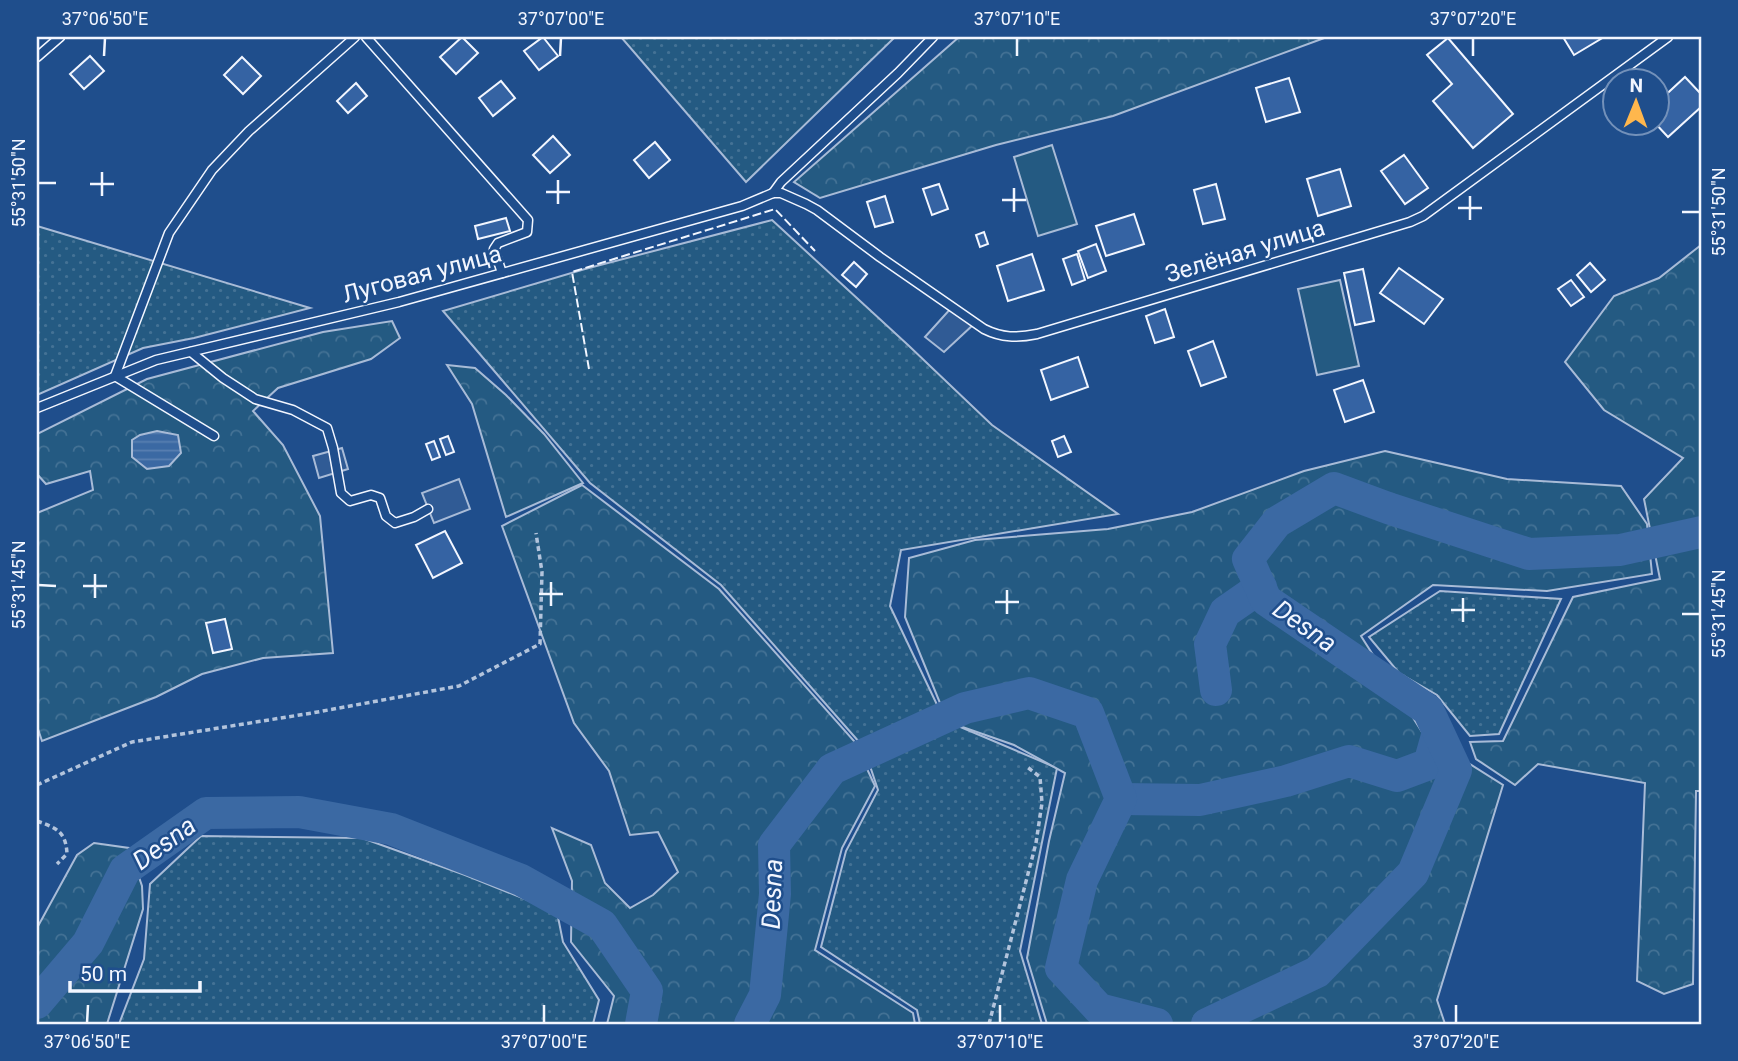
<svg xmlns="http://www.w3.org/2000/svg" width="1738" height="1061" viewBox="0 0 1738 1061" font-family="Roboto,sans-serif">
  <defs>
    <pattern id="grass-dots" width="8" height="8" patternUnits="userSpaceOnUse" patternTransform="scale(1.75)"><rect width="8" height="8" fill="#245a82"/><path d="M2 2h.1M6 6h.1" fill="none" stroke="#447295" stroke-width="1.8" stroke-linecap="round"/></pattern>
    <pattern id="forest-crowns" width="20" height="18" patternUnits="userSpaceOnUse" patternTransform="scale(1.75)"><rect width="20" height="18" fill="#245a82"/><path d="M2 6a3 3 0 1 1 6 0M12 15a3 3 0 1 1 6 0" fill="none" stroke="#447295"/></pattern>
    <pattern id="water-rules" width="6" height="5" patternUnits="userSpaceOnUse" patternTransform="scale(1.75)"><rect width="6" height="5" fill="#3b69a3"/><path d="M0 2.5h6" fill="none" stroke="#587fb1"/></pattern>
  </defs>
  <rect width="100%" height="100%" fill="#1f4e8c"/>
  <g fill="url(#grass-dots)" stroke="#a8bbd7" stroke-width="2">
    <polygon points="621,37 895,37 746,182"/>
    <polygon points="772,220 908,345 992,425 1118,514 901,550 890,606 940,711 860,743 721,585 590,483 443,311 585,269"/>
    <polygon points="37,226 310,308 194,338 143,348 37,395"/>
    <polygon points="1440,591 1561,599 1499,734 1470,736 1437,695 1399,673 1369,637"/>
    <polygon points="951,723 1057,768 1020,951 1042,1024 920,1024 917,1010 821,947 846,851 878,790 869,763"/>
    <polygon points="201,836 362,838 465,875 557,912 563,942 599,1000 593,1024 119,1024 144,959 150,884"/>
  </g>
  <g fill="url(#forest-crowns)" stroke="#a8bbd7" stroke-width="2">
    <polygon points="959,37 1327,37 1113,116 996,145 820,198 794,182"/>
    <polygon points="1701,245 1701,791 1696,791 1693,984 1664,994 1637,981 1645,783 1538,764 1515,785 1476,759 1470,742 1503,741 1573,597 1660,579 1644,499 1683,458 1604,410 1565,362 1614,296 1659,278"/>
    <polygon points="392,321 400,338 371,359 278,388 253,411 283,445 320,516 333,653 263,658 202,674 156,697 42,741 37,726 37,513 93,490 90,471 46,484 37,474 37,434 147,379 323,332"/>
    <polygon points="447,365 475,368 506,395 544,434 583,483 506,517 472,404"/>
    <polygon points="1385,451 1507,479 1621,486 1647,524 1652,574 1547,591 1433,585 1361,636 1424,735 1503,785 1437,1000 1445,1024 1047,1024 1027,958 1049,841 1065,773 1014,745 951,723 942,708 905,617 909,558 975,540 1108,529 1192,512 1304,471"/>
    <polygon points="582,485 719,589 854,741 875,786 842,848 815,950 913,1013 915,1024 607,1024 614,996 571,942 572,881 552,828 591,845 605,883 630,908 653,895 678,872 658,832 630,835 609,771 574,723 502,526"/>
    <polygon points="94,843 129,848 142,886 143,909 107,1024 37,1024 37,928 77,855"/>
  </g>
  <g fill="#245a82" stroke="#a8bbd7" stroke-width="2">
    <polygon points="1052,145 1077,224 1038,236 1014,157"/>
    <polygon points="1340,280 1359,366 1317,375 1298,289"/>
  </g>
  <g fill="#305b95" stroke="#a8bbd7" stroke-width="2">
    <polygon points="952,307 975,323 944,352 925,337"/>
    <polygon points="342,448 348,469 319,478 313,456"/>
    <polygon points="459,479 470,509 434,523 422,493"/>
  </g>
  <polygon fill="url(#water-rules)" stroke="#a8bbd7" stroke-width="2" points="157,431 178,435 181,453 169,466 147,469 132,457 132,440 140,435"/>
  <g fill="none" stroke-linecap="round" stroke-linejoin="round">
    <g stroke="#3b69a3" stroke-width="32">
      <polyline points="1216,690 1210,644 1225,612 1261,587"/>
      <polyline points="1121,799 1200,800 1286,781 1349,761 1397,776 1429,764 1438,732"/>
      <polyline points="37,1003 88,943 125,870 206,813 299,812 391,829 521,880 602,925 647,991 641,1024"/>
      <polyline points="750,1024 765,995 775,894 774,845 832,769 965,708 1029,693 1088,713 1121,799 1082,880 1061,968 1099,1009 1157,1024"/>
      <polyline points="1207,1024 1317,972 1413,873 1456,770 1428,710 1266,600 1248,559 1277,522 1334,488 1388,508 1529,554 1620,550 1701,532"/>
    </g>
  </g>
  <g fill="#3563a3" stroke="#f2f6ff" stroke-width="2">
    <polygon points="462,37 478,53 456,74 440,57"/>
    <polygon points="543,37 558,56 539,70 524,51"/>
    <polygon points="1563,37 1604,37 1574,55"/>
    <polygon points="1448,38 1513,114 1473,148 1433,101 1452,84 1427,55"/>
    <polygon points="90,56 104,71 84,89 70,74"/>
    <polygon points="242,57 261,76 243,94 224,75"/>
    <polygon points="1685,77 1701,94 1701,107 1668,137 1654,122 1658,122 1658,102"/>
    <polygon points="1289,78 1300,112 1266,122 1256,88"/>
    <polygon points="501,81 515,98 493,116 479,98"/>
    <polygon points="356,83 367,96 348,113 337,101"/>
    <polygon points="553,136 570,155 550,173 533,155"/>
    <polygon points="655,142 670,160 649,178 634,160"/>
    <polygon points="1404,155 1428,188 1405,204 1381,171"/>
    <polygon points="1340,169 1351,206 1318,216 1307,179"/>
    <polygon points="939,184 948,209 932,215 923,189"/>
    <polygon points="1216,184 1225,219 1203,224 1194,190"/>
    <polygon points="885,196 893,222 875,227 867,202"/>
    <polygon points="1134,214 1144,244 1106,256 1096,226"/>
    <polygon points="506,218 510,231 478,239 475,226"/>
    <polygon points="984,232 988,244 980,247 976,235"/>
    <polygon points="1096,244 1106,271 1088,278 1078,251"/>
    <polygon points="1032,254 1044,290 1008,301 997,266"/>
    <polygon points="1077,254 1085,280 1072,285 1063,259"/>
    <polygon points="854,262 867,274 856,287 842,275"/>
    <polygon points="1590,263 1605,280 1591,292 1577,275"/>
    <polygon points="1399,268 1443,299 1424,324 1380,293"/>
    <polygon points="1363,269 1374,321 1355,325 1344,273"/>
    <polygon points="1571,280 1584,297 1571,306 1558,289"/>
    <polygon points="1165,309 1174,337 1155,343 1146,316"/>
    <polygon points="1213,341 1226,377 1201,386 1188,351"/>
    <polygon points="1078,357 1088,387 1051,400 1041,370"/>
    <polygon points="1363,380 1374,412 1345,422 1334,390"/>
    <polygon points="448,436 454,452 446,455 440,439"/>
    <polygon points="1064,436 1071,452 1058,457 1052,441"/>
    <polygon points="434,441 440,457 432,460 426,444"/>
    <polygon points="445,531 462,563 433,578 416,545"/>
    <polygon points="225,619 232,649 213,653 206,623"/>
  </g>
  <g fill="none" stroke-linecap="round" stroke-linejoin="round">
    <defs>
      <g id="service">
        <polyline points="366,37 528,220 527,232 498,243 494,249 502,273"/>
        <polyline points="37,57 60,37"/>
        <polyline points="773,193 781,182 898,73 933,37"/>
        <polyline points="191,352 223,378 255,399 293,410 327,428 333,448 341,493 350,501 371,495 380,498 386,516 395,523 414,517 428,509"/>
        <path d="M37 408 156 360 399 302 742 206 773 193H781L806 204 817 210 880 257 984 329C1002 338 1017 338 1037 334L1410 222 1423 216 1668 37"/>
        <polyline points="214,436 115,376 169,233 212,170 249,131 355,37"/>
      </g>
    </defs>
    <use href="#service" stroke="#f2f6ff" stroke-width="11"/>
    <g stroke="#b3c4dc" stroke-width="3.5" stroke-dasharray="5 3.5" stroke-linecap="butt">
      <polyline points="37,785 132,742 312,713 459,686 540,644 542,572 536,533"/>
      <path d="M37 821C56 828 66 831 67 854L57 864"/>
      <polyline points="989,1024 1036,843 1042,803 1040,777 1026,766"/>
    </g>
    <use href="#service" stroke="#1f4e8c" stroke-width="8"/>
    <polyline stroke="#f2f6ff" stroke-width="2" stroke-dasharray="9 3.5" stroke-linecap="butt" points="589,369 572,272 775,209 815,251"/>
  </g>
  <path fill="none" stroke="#f2f6ff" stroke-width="2.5" d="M104 56 105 38M560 56 561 38M1017 56V38M1473 56V38M38 183H56M90 184H114M546 192H570M102 196V172M1002 200H1026M558 204V180M1458 208H1482M1014 212V188M1682 212H1700M1470 220V196M38 585 56 586M83 586H107M539 594H563M95 598V574M995 602H1019M551 606V582M1451 610H1475M1007 614V590M1682 614H1700M1463 622V598M87 1023 88 1005M544 1023V1005M1000 1023V1005M1456 1023V1005"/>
  <g text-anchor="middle" stroke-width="5" stroke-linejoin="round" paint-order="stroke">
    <g font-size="24" fill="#f2f6ff" stroke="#1f4e8c">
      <text transform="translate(1245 251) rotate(-17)" y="8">Зелёная улица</text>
      <text transform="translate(422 274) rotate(-15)" y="8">Луговая улица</text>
    </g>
    <g font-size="26" font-style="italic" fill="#f2f6ff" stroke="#1f4e8c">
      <text transform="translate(1305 626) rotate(35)" y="9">Desna</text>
      <text transform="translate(164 843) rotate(-36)" y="9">Desna</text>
      <text transform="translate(772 894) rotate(-88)" y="9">Desna</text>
    </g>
  </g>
  <rect width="1738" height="1061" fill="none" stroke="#1f4e8c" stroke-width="77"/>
  <g transform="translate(1636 102) rotate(1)"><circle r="33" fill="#1f4e8c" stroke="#7391ba" stroke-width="2"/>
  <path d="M0-5L12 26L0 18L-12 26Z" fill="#ffb74d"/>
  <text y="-10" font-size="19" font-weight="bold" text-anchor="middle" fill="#f2f6ff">N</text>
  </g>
  <path d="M70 981v10h130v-10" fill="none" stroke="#f2f6ff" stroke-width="3.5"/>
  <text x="80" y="981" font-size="21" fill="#f2f6ff" stroke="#1f4e8c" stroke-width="5" paint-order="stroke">50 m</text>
  <rect x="38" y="38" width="1662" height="985" fill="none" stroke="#f2f6ff" stroke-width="2.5"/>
  <g font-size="18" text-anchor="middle" fill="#f2f6ff">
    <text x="105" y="25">37°06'50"E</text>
    <text x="561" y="25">37°07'00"E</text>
    <text x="1017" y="25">37°07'10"E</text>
    <text x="1473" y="25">37°07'20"E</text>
    <text transform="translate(19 183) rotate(-90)" y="6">55°31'50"N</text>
    <text transform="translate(1719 212) rotate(-90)" y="6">55°31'50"N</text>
    <text transform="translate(19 585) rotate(-90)" y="6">55°31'45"N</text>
    <text transform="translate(1719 614) rotate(-90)" y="6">55°31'45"N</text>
    <text x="87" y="1048">37°06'50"E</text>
    <text x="544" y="1048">37°07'00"E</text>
    <text x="1000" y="1048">37°07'10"E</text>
    <text x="1456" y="1048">37°07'20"E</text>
  </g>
</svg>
